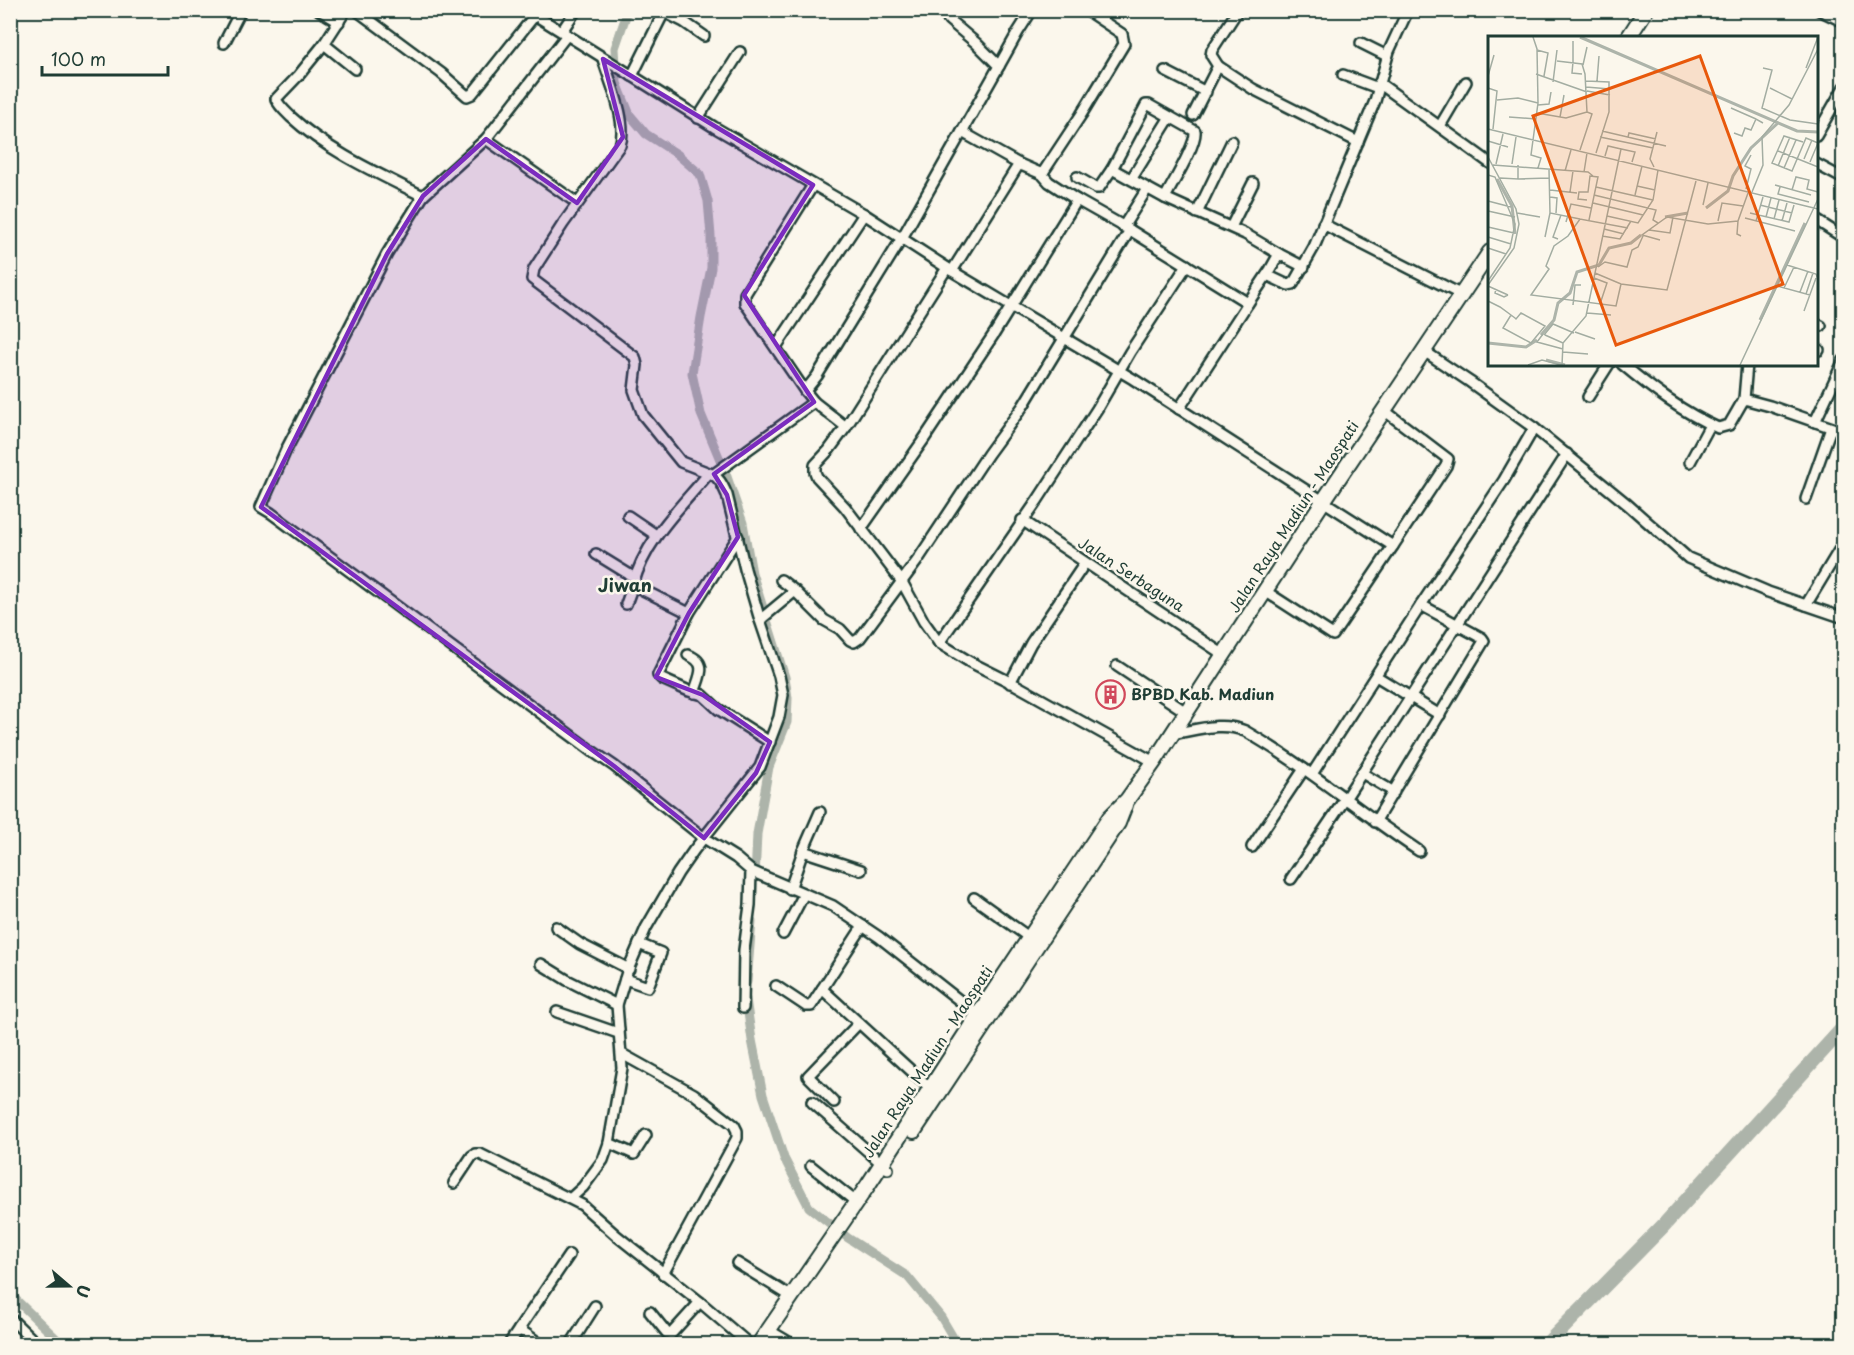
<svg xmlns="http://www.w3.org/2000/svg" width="1854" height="1355" viewBox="0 0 1854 1355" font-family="'Playpen Sans',sans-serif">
  <rect width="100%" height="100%" fill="#fbf7ec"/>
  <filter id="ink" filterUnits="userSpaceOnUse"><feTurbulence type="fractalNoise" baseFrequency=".0167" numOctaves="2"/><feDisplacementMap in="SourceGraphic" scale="12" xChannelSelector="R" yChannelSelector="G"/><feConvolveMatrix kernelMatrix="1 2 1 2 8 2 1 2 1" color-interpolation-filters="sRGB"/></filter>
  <g filter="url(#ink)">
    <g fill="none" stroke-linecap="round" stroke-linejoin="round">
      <g stroke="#adb4aa" stroke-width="9">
        <polyline points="625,10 626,16 615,48 617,83 630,115 646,134 677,154 700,174 708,201 711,236 711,268 701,317 692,373 701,414 721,462"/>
        <polyline points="725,471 743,523 752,573 785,677 788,698 787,722 769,767 757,834 755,878"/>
        <polyline points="747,982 752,921"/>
        <polyline points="746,999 752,1040 763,1095 784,1158 809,1207 848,1238 907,1276 941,1317 957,1344"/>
        <polyline points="10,1294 62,1344"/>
      </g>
      <polyline stroke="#adb4aa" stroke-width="15" points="1547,1344 1663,1226 1844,1027"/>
      <defs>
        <g id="minor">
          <polyline points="319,10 339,22"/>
          <path d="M346 10 324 44 299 75 276 99C279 106 285 111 291 117 329 152 377 173 423 196"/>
          <polyline points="356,10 441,73 467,96 472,94 535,15"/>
          <polyline points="527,10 714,127 864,214 952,271 1133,379 1393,546 1333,635 1265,591"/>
          <polyline points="1819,10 1844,22"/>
          <polyline points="562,31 576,10"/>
          <polyline points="567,35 486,139 423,196 387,254 286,450 261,507 271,513 592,751 614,766 704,838 736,858 751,871 833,906 879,937 978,1015"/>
          <polyline points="224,43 241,10"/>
          <polyline points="1361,43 1387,56"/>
          <polyline points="324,44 355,69"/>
          <path d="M603 59C610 82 628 122 620 145L563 224 534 269 532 279 635 357 637 365 634 390 643 415 681 462 709 473"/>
          <polyline points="999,66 1018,32 1032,10"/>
          <polyline points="1218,66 1253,89 1358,142"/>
          <polyline points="1165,71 1206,92"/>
          <polyline points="1343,75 1378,88"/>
          <polyline points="632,76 664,12 684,22 704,36"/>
          <polyline points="1379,83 1490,163"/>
          <polyline points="1193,115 1218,66 1211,55 1212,50 1238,10"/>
          <polyline points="698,118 740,52"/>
          <polyline points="1440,126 1466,82"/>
          <path d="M962 132 1019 164 1042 174 1049 182 1077 200 1130 230 1248 303 1270 270 1279 254 1245 234 1165 198C1172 184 1197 144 1195 131L1149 105H1146L1112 169"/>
          <polyline points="1816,136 1844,87"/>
          <polyline points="486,139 577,203"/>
          <polyline points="1816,164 1844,179"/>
          <polyline points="1042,174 1081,115 1124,44 1122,34 1086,10"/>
          <polyline points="1077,177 1096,188 1099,188 1112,169 1165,198"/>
          <polyline points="1132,178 1170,117"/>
          <polyline points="813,185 745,294 745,303 805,391 814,402 846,427"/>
          <polyline points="1197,213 1232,141"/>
          <polyline points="1816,220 1844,238"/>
          <polyline points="1323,224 1460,294"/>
          <polyline points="1123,227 1147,189"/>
          <polyline points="1231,227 1253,183"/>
          <polyline points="1279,254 1304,267"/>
          <polyline points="947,268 846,427 829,450 815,465 815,472 817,477 845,507 902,582 924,622 939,643 970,662 1016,685 1154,762"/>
          <polyline points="952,271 1019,164"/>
          <polyline points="1267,275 1288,285 1293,284 1314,247 1375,101 1389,51 1408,10"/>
          <polyline points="1816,324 1821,326"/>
          <polyline points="776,347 864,214"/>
          <polyline points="1816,349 1819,350"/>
          <polyline points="1424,351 1470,382 1534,428 1627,504 1688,558 1768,592 1844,618"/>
          <path d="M1622 364C1652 389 1682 412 1718 428L1729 425 1744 399 1770 406 1844 432"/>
          <polyline points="805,391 817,376 902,238 999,66 976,43 949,20 941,10"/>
          <polyline points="1588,397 1609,364"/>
          <polyline points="1744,399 1747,364"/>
          <polyline points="1179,409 1248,303"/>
          <polyline points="1385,411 1448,459 1446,466 1393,546"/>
          <polyline points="1815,422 1844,360"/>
          <polyline points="1690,462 1710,425"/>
          <polyline points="714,474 814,402"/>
          <polyline points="1806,499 1831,428"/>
          <polyline points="628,516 656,535"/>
          <polyline points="1022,520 1224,655"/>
          <polyline points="861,529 922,442 994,334 1077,200"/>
          <polyline points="738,537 689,613 658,675 662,679 689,691 703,695 718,709 770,742"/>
          <polyline points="596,554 635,578"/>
          <polyline points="781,580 795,591"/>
          <polyline points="626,604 633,585 689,613"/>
          <polyline points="1806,605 1844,542"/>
          <polyline points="760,620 795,591 824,620 840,629 850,640 854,642 860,638 917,561 988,454 1023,406 1130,230"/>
          <polyline points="939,643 1037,501 1097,409 1130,352 1187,265"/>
          <path d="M688 655C709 663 699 677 694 693"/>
          <polyline points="1117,666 1186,712"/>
          <polyline points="1376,676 1440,715"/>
          <polyline points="1010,683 1031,643 1085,563"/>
          <path d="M1172 734C1197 730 1221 721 1245 731 1306 766 1360 812 1419 851"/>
          <polyline points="1362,773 1394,792"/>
          <polyline points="1312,774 1421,605 1504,480 1534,428"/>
          <polyline points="1375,822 1484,641 1482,638 1421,605"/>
          <polyline points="1252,847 1304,769"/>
          <polyline points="803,851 861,870"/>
          <polyline points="1291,879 1345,799 1567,454"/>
          <polyline points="790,889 803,851 820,812"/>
          <polyline points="974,898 1030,938"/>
          <polyline points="556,927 580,944 629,969"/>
          <polyline points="783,934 804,894"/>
          <polyline points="541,964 567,980 617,1005"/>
          <polyline points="625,979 648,987 661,953 639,944"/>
          <polyline points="776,986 806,1006 811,1006 863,926"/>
          <polyline points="822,989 930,1088"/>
          <polyline points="743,1008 744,950 750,905 751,871"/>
          <polyline points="557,1012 618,1033"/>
          <polyline points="622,1054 694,1094 734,1125 737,1131 737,1138 663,1274"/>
          <polyline points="812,1102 888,1169"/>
          <polyline points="834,1102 808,1076 859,1023"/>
          <polyline points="609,1143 634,1154 646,1135"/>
          <polyline points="811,1166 856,1202"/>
          <polyline points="454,1183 472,1156 475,1154 480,1154 582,1205 617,1236 700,1302 749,1344"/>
          <path d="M571 1198 583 1187 603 1160 609 1143 622 1068 617 1005 627 972 646 928 678 873 694 850 760 767 779 717 783 695 779 676 760 620 745 569 727 495C723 486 719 476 709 473 680 508 645 540 633 585"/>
          <polyline points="737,1263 792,1297"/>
          <polyline points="650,1312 667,1333 671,1334 700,1302"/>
          <polyline points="10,1318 37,1344"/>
          <polyline points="519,1329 540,1344"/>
          <polyline points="775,1334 792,1344"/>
          <polyline points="509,1344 569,1255"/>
          <polyline points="571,1344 595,1306"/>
        </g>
        <g id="highway">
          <polyline points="1628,38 1646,10"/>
          <polyline points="914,1131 1118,823 1125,805"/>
          <polyline points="759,1344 868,1185 978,1015 1110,817 1127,800 1154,762 1324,500 1490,252"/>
        </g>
      </defs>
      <use href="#minor" stroke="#1f3d34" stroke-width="14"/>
      <use href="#highway" stroke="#1f3d34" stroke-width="18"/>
      <use href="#minor" stroke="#fbf7ec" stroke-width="9"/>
      <use href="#highway" stroke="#fbf7ec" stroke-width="14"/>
    </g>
  </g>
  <path fill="#7b2cbf" fill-opacity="0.2" stroke="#7b2cbf" stroke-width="4.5" stroke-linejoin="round" d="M603 59 813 185 744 295 814 402 714 474 727 495 738 537 689 613 656 677 703 695 770 742 756 773 704 838 614 766 261 507 387 254 423 196 486 139 577 203 623 137Z"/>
  <defs>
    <symbol id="building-ring" viewBox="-11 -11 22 22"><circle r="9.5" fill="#fbf7ec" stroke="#d1495b" stroke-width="1.5"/><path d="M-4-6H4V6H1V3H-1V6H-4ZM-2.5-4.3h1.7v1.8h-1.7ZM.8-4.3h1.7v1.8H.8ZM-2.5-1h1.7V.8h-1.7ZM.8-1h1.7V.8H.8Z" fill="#d1495b"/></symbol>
  </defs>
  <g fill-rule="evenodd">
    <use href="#building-ring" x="1094" y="678" width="33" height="33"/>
  </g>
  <g text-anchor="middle" stroke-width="5" stroke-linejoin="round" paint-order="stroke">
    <g font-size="15" fill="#1f3d34" stroke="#fbf7ec">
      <text transform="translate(1294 517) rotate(-57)" y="5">Jalan Raya Madiun - Maospati</text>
      <text transform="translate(1131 575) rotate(33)" y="5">Jalan Serbaguna</text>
      <text transform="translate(928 1062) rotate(-57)" y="5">Jalan Raya Madiun - Maospati</text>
    </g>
    <g font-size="15" font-weight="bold" fill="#1f3d34" stroke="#fbf7ec" text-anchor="start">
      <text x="1131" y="700">BPBD Kab. Madiun</text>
    </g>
    <g font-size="18" font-weight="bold" fill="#1f3d34" stroke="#fbf7ec">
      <text x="625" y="592">Jiwan</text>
    </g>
  </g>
  <g transform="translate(1488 36)">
    <rect width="330" height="330" fill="#fbf7ec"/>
    <path fill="none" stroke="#adb4aa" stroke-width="3" d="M92 1 309 95 330 96M9 143 24 170 27 198M218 172 240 155 245 140 263 112 290 87M177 181 200 177M272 284 317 187M53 299 66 284 70 267 82 257 89 236 111 229 121 212 143 207 153 199M0 307 38 311 49 304M58 324 77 329"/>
    <path fill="none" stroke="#a3ada2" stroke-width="1.5" d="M45 1 49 13 50 67 43 119 53 122 50 132M85 5V26M49 14 60 17 56 40M69 25 94 28 97 38 99 76 104 78 92 114M85 26 84 37 94 38M95 29 99 11M275 32 284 34 274 72 302 84 330 88M318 32 330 1M48 38 99 56M0 40 6 19M98 45 121 46V76L108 117M109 45 111 20M65 46 69 14M98 51 122 53M0 52 9 55 5 93M282 52 304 63M99 55 122 59M9 64 30 62 50 67M50 69 61 68 63 56M243 72 268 83M49 77 78 82 99 76M21 81 48 83M72 81 76 59M0 93 330 173M114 95 178 110M246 97 254 100 257 92 263 94 268 83 275 87M112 101 165 112M140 101 141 97 168 103M0 105 20 111M315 106 296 100 284 127 304 135 318 102 330 107M290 115 330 131M117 120 120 110 133 113M0 121 28 173 31 188 26 212 0 249M316 123 324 104M322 126 330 107M8 128 15 98M24 128 28 101M5 129 100 136 105 140M290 130 302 101M166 131 162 123 169 96M296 132 308 104M61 134 62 177 92 183M77 135 83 114M96 136 99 117M0 139 7 141 27 188 22 212 0 245M12 142 30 143V129M30 143 61 142M287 149 323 159M149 150 167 154M108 151 165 164M292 151 290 158 321 166M258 153 263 133 257 130 263 119M62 154 89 157M304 154 308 141 321 144 319 153 330 156M82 156 85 135M264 156 275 129 274 101 301 69 330 13M106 159 168 174 165 184 170 187M147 159 154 130M62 161 69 162 68 177M99 164 90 163 91 156H100L102 140 110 141 101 184M0 165 23 171M105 167 155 179M215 169 220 147M272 169 304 177M0 175 27 181M29 177 52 181M262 177 301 186 306 169M119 180 150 187 165 164 170 134M278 181 283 162M257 182 307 195M286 183 291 164M230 185 234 167 255 170M268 185 275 161M294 185 299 167M78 186 83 168 103 172M0 191 26 197M116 193 136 198M161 194 182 197 185 181M114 200 132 203 143 185M253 200 249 198 250 185 260 157M0 201 23 208M57 201 62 177M70 203 65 201 73 179M172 204 154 199 179 181 220 188 250 185M0 212 18 218M299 229 328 238 330 243M110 231 117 226 139 231 144 214 150 211 155 200M107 237 133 248 179 254 208 145M106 242 119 247 113 265M133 248 128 270 43 259 61 233 58 230 66 210 80 200 92 183 140 192M0 250 20 259M289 250 322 259M296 252 306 231M8 253 7 257 16 261 20 259M312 256 320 235M318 258 325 237M0 265 12 271 23 279 27 282 28 283 33 277 57 290 43 307 15 292 23 279M85 269 87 249H93M316 275 328 242M99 277 123 279M87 296 107 303M55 298 49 306 75 313M56 299 65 288 86 297M57 299 75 307M75 316 100 318M40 329 54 324 73 329M74 329 75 307 98 280 133 113 147 116 144 126M252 329 330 163"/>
    <path fill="#e8590c" fill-opacity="0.15" stroke="#e8590c" stroke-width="3" d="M212 20 295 248 128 309 45 80Z"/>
    <rect width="330" height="330" fill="none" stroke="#1f3d34" stroke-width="3"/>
  </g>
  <rect width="1854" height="1355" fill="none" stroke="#fbf7ec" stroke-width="36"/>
  <rect x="18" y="18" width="1818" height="1319" fill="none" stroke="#1f3d34" stroke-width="2" filter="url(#ink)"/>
  <g transform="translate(69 1286) rotate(110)" stroke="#fbf7ec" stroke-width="4.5" paint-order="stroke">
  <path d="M0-4.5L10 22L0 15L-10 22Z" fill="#1f3d34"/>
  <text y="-9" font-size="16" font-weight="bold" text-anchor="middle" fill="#1f3d34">U</text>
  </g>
  <path d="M42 66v9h126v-9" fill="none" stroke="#1f3d34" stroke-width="3"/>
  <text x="51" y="66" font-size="18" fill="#1f3d34" stroke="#fbf7ec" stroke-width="4.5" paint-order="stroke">100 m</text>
</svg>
